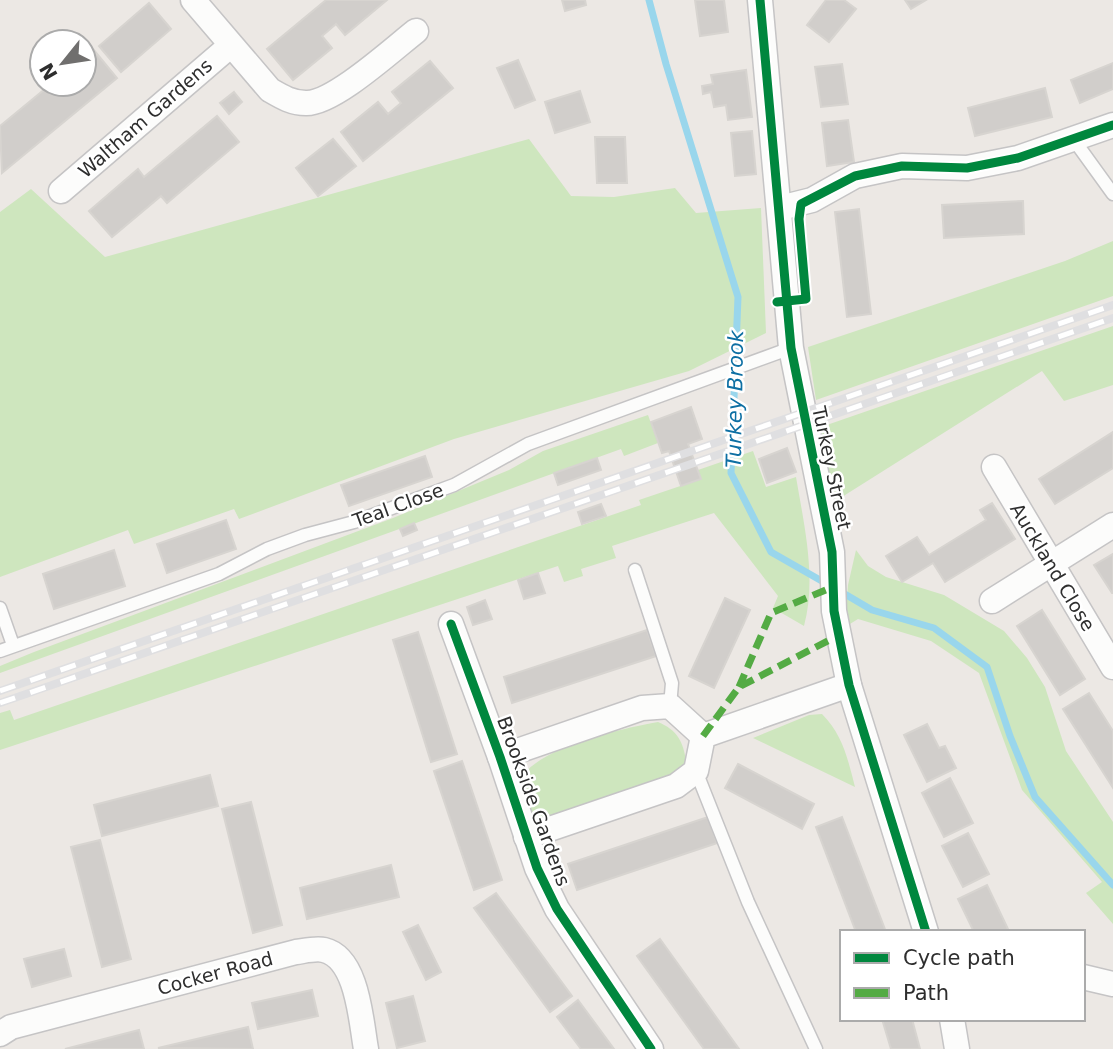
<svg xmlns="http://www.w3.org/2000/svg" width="1113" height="1049" viewBox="0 0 1113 1049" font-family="'DejaVu Sans',sans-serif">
  <rect width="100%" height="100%" fill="#ece8e4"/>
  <g fill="#cee6be">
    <polygon points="529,139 571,196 614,197 675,188 696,213 761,208 766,333 689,371 454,439 239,519 234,509 134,544 128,530 0,577 0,212 31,189 105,257"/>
    <polygon points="1113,241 1113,296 816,400 808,347 1065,261"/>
    <polygon points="1113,326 1113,385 1064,401 1042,371 834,502 821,427"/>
    <polygon points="648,415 658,443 624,456 621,449 0,673 0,666 34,652 393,518 509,470 543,451"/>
    <path d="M753 451 766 487 796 477C804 525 817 578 804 626L773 608 778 596 714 513 612 546 616 558 581 569 583 576 564 582 558 566 0 750V713L10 710 14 720 641 505 639 500 701 479 698 470Z"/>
    <polygon points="856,550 868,566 886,577 944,595 1004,631 1027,658 1045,687 1066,751 1113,822 1113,924 1086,893 1102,882 1022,790 979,673 931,641 858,619 845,627 848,585"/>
    <path d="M822 714C843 735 848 760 855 787L753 738 809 715Z"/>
    <path d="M658 722C677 730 683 741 686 761L677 775 551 821C527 814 523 805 519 783 531 748 624 728 658 722Z"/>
  </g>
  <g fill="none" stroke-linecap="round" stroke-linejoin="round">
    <g stroke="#99d6ec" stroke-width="7">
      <polyline points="649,0 666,64 738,297 731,473 771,552 827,584"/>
      <polyline points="838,590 872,610 934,628 987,667 1010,736 1035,797 1113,885"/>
    </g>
  </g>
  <g fill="#d1cecb" stroke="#d7d4d0" stroke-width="2">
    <polygon points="326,0 387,0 345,35 336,24 322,36 332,48 293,80 267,49"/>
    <polygon points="562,0 585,0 586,5 565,11"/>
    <polygon points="695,0 724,0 728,32 700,36"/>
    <polygon points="826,0 844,0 856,9 829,42 807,25"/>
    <polygon points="905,0 926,0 911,9"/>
    <polygon points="149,3 171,29 121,72 99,46"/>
    <polygon points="93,49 117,78 2,173 0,126 51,84 84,84 84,57"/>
    <polygon points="518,60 535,100 515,108 497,68"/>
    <polygon points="430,61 453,88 363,161 341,132 378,102 388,114 401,103 392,92"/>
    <polygon points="1113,63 1113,89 1080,103 1071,80"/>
    <polygon points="842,64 848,104 821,107 815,67"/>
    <polygon points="746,70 752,117 728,120 726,105 714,107 711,92 703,94 702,86 713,84 711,75"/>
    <polygon points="1045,88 1052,117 975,136 968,108"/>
    <polygon points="580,91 590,122 555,133 545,102"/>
    <polygon points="234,92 242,102 229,114 220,103"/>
    <polygon points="217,116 239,142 167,203 161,196 112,237 89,211 138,169 144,177"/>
    <polygon points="848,120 854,162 827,166 822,123"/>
    <polygon points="752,131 756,174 735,176 731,133"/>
    <polygon points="595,137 625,137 627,183 597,183"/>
    <polygon points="333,139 356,166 318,196 296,168"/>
    <polygon points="1023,201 1024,234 944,238 942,205"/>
    <polygon points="859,209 871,314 847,317 835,212"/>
    <polygon points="691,407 702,439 688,444 701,479 681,486 669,451 662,453 651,422"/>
    <polygon points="1113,432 1113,468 1055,504 1039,479"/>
    <polygon points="787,448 796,472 767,483 759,459"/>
    <polygon points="425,456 432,477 349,506 341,485"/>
    <polygon points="597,458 601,470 558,485 554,473"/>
    <polygon points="992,503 1015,539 945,582 933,563 902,582 886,556 917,537 929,555 986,520 980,510"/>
    <polygon points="601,504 606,516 582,524 578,512"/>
    <polygon points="226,520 236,549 167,573 157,544"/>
    <polygon points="414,523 417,530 403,536 400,529"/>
    <polygon points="114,550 125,586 54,609 43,574"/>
    <polygon points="1113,554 1113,593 1112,593 1094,565"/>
    <polygon points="538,573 545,593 524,599 518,580"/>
    <polygon points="725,598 750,610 714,688 689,676"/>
    <polygon points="485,600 492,619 473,625 467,607"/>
    <polygon points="1042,610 1085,679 1060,695 1017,626"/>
    <polygon points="647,630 656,656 512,703 504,677"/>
    <polygon points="418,632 457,754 431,762 393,640"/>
    <polygon points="1089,693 1113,731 1113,788 1063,709"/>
    <polygon points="927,724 939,748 945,746 956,768 927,782 904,735"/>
    <polygon points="462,761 502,880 474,890 434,771"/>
    <polygon points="738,764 814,804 802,829 725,788"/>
    <polygon points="210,775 218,806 102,836 94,805"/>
    <polygon points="950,778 973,823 944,837 922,793"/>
    <polygon points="251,802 282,925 253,933 222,809"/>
    <polygon points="708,817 717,843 577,890 568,864"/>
    <polygon points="842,817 886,932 856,932 816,827"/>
    <polygon points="968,833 989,874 963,887 942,846"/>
    <polygon points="100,840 131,959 102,967 71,847"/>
    <polygon points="391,865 399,897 307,919 300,888"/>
    <polygon points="987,885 1008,929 1003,932 974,932 958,899"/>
    <polygon points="496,893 572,996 550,1012 474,908"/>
    <polygon points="418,925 441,972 426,980 403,932"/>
    <polygon points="660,939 739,1049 704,1049 637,956"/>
    <polygon points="64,949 71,976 32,987 24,959"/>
    <polygon points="312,990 318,1016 258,1029 252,1003"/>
    <polygon points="413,996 425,1041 397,1048 386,1003"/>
    <polygon points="578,1000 614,1049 581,1049 557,1017"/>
    <polygon points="882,1019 912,1019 920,1049 891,1049"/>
    <polygon points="248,1027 253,1049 158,1048"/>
    <polygon points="139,1030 144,1049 65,1049"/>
  </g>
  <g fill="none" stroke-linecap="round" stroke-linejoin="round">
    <defs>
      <g id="service">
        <polyline points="1074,140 1113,194"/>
        <polyline points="635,570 672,683 670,706"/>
        <polyline points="0,608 13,645"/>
        <polyline points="0,651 219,574 267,549 305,535 354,522 454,485 528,444 791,348"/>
        <polyline points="696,771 748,902 816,1049"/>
      </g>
      <g id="minor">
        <path d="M193 0 270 90C282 97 292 103 306 103 333 104 393 49 416 31"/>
        <polyline points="760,0 791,348 832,552 834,611 849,685 926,932"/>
        <polyline points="61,191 230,46"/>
        <polyline points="780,208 812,200 855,176 902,166 967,168 1018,158 1113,125"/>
        <polyline points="994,467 1113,667"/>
        <polyline points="992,601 1113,525"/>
        <polyline points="451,624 500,757 537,868 557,909 651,1049"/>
        <polyline points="500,757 642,708 670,706 703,736"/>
        <polyline points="526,837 676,786 696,771 703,736 849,685"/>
        <polyline points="1083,977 1113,984"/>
        <polyline points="952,1019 957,1049"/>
        <path d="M0 1034 11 1027 296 952C304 951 316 948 324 950 358 958 361 1022 366 1049"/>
      </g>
    </defs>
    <use href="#service" stroke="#c5c4c5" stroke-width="15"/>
    <use href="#minor" stroke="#c5c4c5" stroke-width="27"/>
    <use href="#service" stroke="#fcfcfb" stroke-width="12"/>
    <use href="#minor" stroke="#fcfcfb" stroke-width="24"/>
    <defs>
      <g id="rail">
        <polyline points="0,691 1113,305"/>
        <polyline points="0,703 1113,318"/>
      </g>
    </defs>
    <use href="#rail" stroke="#dfdfe1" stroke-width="8"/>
    <use href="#rail" stroke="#fff" stroke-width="5" stroke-dasharray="16" stroke-linecap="butt"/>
    <g stroke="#54ab44" stroke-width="7" stroke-dasharray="14 7" stroke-linecap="butt">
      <polyline points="739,687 771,613 835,586"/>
      <polyline points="703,736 739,687 839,635"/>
    </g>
    <defs>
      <g id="cycleway">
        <polyline points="760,0 791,348 832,552 834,611 849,685 926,932"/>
        <polyline points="777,302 806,299 799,219 801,204 855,176 902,166 967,168 1018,158 1113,125"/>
        <polyline points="451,624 500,757 537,868 557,909 651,1049"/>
      </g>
    </defs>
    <use href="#cycleway" stroke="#fff" stroke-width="13"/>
    <use href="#cycleway" stroke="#00873e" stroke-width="9"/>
  </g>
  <g text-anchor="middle" stroke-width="5" stroke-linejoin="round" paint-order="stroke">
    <g font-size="19" fill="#2e2e2e" stroke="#fff">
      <text transform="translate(145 118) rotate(-41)" y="7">Waltham Gardens</text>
      <text transform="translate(832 468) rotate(78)" y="7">Turkey Street</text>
      <text transform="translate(398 505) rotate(-20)" y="7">Teal Close</text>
      <text transform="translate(1053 567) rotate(59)" y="7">Auckland Close</text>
      <text transform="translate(534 801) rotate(70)" y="7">Brookside Gardens</text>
      <text transform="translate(215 973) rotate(-15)" y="7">Cocker Road</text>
    </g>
    <g font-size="21" font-style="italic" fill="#0d6fa3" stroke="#fff">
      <text transform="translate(735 399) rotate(-89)" y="7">Turkey Brook</text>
    </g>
  </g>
  <rect x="840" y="930" width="245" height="91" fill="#ffffff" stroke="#ababab" stroke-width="2"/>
  <rect x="854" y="953" width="35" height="10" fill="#00873e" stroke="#ababab" stroke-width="2"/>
  <text x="903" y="965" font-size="21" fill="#2e2e2e">Cycle path</text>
  <rect x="854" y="988" width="35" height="10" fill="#54ab44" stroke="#ababab" stroke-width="2"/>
  <text x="903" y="1000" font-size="21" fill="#2e2e2e">Path</text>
  <g transform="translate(63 63) rotate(240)"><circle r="33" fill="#ffffff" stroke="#ababab" stroke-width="2"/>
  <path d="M0-5L12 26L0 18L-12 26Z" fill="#706f6e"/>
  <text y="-10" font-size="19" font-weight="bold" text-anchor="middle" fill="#2e2e2e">N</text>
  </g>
</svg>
